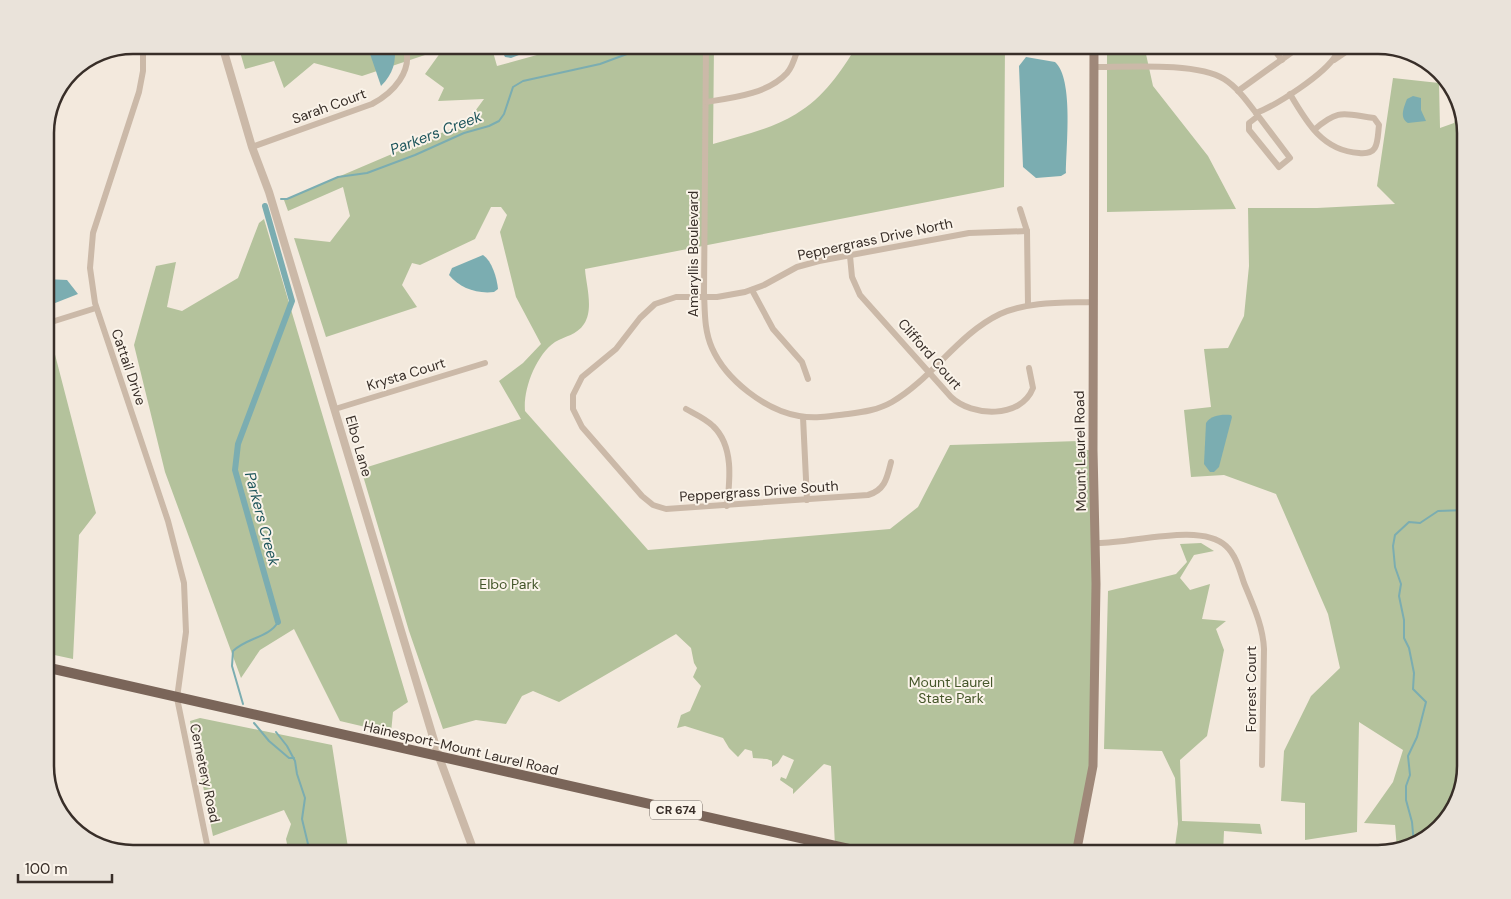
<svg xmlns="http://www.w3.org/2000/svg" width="1511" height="899" viewBox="0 0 1511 899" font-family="'DM Sans',sans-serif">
  <rect width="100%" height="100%" fill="#f3e9dd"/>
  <g fill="#b4c29c">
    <path d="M238 45H491L497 66 573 45H714L713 144C740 136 772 129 796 114 823 98 842 71 857 45H1005L1004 187 585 269C586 285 594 309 584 324 577 335 565 336 555 342 536 355 523 389 525 411L648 550 890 529 918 507 950 445 1079 441V450H1093V766L1075 854H878L835 846 831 766 824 764 793 794V789L780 780 781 777 786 779 794 760 783 755 778 763 772 767V761L767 759 753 758 752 751 745 749 738 757 729 748 723 738 685 726 677 728 681 715 690 711 701 686 693 677 697 668 694 663 691 648 676 634 559 702 533 691 522 696 506 724 476 720 443 729 409 631 361 469 521 419 499 381 523 363 541 344 516 297 500 232 507 215 501 207H491L475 239 420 265 412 263 402 285 417 307 326 337 294 238 330 242 350 216 343 187 288 211 284 200 467 122 484 99 438 101 444 88 425 74 443 49 362 76 314 63 284 88 274 61 245 69Z"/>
    <polygon points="1107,45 1144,45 1153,86 1208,156 1236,209 1107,212"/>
    <polygon points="1393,78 1439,83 1440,128 1454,123 1459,104 1466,127 1466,766 1454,810 1422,842 1397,849 1395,825 1364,823 1393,782 1403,750 1359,722 1357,832 1305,840 1305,803 1281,801 1284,751 1311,696 1340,668 1328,614 1276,494 1224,475 1191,477 1184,410 1211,407 1204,349 1228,348 1244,316 1249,266 1248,208 1317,208 1395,204 1377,186"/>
    <polygon points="264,219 408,702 393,712 391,733 340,721 294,629 260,650 241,678 165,472 134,345 156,266 176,262 167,307 182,311 238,278 259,223"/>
    <polygon points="51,339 96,513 79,535 73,659 45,653 45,376"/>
    <polygon points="1201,543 1214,551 1194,555 1180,578 1190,590 1210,584 1202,619 1226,621 1216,629 1224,650 1207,736 1180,760 1182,821 1260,824 1262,834 1224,831 1223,854 1210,854 1191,846 1182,854 1174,854 1178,824 1175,778 1162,751 1104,749 1108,591 1176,574 1187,562 1180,544"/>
    <polygon points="200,718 332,745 349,854 289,854 286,839 291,824 284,810 213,836 190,721"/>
  </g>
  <g fill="#7badb1">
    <path d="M367 45H394C397 61 393 74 381 86Z"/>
    <polygon points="499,45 545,45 511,58 505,57"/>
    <path d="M1026 57 1055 62C1074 79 1066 147 1066 173L1061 176 1036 178 1023 167 1019 66Z"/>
    <path d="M1413 96 1421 98V110L1426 121 1408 123C1399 118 1404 107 1407 99Z"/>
    <path d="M483 255C492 261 497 278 498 289L494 292C476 294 460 288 449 275L452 268Z"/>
    <polygon points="45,279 67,280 78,294 45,307"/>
    <path d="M1231 415 1232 417 1219 467 1214 472H1210L1204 464 1206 423C1211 415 1222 414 1231 415Z"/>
  </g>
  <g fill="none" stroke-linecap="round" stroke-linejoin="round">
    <g stroke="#7badb1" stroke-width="2">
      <polyline points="281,199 287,199 338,177 367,173 415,155 464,133 489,126 499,121 504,114 513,87 523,81 600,64 635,51 667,45"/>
      <path d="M243 704 232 666 233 651C246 638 270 637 278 622"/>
      <polyline points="254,723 269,741 289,758 294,758"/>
      <polyline points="276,732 287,746 295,761 297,774 305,798 302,819 308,844 316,854"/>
      <polyline points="1414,844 1412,822 1406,800 1406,786 1410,775 1408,756 1417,737 1426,702 1413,689 1414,673 1409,648 1404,638 1404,620 1399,596 1401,584 1395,567 1393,546 1395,535 1409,522 1420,523 1438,511 1466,510"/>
    </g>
    <polyline stroke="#7badb1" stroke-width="6" points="265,206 292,301 238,444 235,470 278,622"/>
    <g stroke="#cbb9a8" stroke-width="6">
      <polyline points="143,45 143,71 139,92 93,233 90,268 95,303 168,521 184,583 186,632 177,698 209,854"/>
      <path d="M706 45 704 293C705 312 704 330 712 348 726 380 765 410 799 416 815 419 832 416 848 414 863 412 878 410 892 402 932 379 958 334 1000 314 1030 301 1062 303 1094 302"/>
      <polyline points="1270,45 1282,60"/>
      <polyline points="1334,60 1356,45"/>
      <path d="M1094 67C1127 67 1197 62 1224 79 1237 87 1247 101 1256 113 1277 105 1325 74 1336 55L1334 45"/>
      <polyline points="1238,91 1302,45"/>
      <path d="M1290 94C1307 123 1323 151 1359 153 1379 155 1377 142 1379 125L1374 118C1344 114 1339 108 1314 130"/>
      <path d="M706 102C732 98 768 94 787 73 793 66 795 57 798 48"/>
      <polyline points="1256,113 1290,158 1279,167 1249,130 1249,123 1258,116"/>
      <path d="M252 147 372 104C393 93 414 71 405 45"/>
      <polyline points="1020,209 1027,231 1028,305"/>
      <path d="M850 256 852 277 860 295 951 397C972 417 1021 419 1033 388L1029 368"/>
      <polyline points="752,290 773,329 802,362 808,379"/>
      <polyline points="45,324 96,308"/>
      <polyline points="335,409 485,363"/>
      <path d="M686 409C695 414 706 419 713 426 734 446 730 480 727 506"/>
      <polyline points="803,417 807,500"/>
      <path d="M891 462C887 478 885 490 868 495L666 509 653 505 642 496 582 427 573 409V395L582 377 616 349 640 318 655 304 676 297H717L745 292 764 285 797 267 819 261 969 233 1027 231"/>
      <path d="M1096 543C1131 544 1200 522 1226 546 1236 555 1240 571 1244 583 1253 605 1263 626 1264 649L1262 765"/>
    </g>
    <polyline stroke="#cbb9a8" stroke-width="8" points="222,45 252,147 269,192 439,757 475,854"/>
    <polyline stroke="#9f8879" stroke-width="9" points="1076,854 1093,766 1096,584 1093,450 1094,45"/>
    <polyline stroke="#7a6559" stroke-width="10" points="45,667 871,854"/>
  </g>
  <g text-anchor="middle" stroke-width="4" stroke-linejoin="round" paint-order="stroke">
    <rect fill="#faf3e9" stroke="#726962" stroke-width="1" x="650" y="800.5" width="52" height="19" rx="4"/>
    <g font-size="12" font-weight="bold" fill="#382e28">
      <text x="676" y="814">CR 674</text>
    </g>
    <g font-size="14" fill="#382e28" stroke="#faf3e9">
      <text transform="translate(329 106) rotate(-20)" y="5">Sarah Court</text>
      <text transform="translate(875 239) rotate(-12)" y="5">Peppergrass Drive North</text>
      <text transform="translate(693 254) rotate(-90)" y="5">Amaryllis Boulevard</text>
      <text transform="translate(930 354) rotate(49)" y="5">Clifford Court</text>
      <text transform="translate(129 367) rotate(71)" y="5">Cattail Drive</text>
      <text transform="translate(406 374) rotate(-17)" y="5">Krysta Court</text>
      <text transform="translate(359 446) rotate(74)" y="5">Elbo Lane</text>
      <text transform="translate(1080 451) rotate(-91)" y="5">Mount Laurel Road</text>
      <text transform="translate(759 491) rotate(-4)" y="5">Peppergrass Drive South</text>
      <text transform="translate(1251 689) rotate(-90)" y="5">Forrest Court</text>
      <text transform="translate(461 748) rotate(13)" y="5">Hainesport-Mount Laurel Road</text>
      <text transform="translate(205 773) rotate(78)" y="5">Cemetery Road</text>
    </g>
    <g font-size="14" fill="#46572b" stroke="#faf3e9">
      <text x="509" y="589">Elbo Park</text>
      <text x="951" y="687">Mount Laurel<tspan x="951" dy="16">State Park</tspan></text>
    </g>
    <g font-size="15" font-style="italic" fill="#1d555b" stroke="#faf3e9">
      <text transform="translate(436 133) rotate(-21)" y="5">Parkers Creek</text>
      <text transform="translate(262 519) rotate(75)" y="5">Parkers Creek</text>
    </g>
  </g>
  <path d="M0 0H1511V899H0ZM133 54H1378A79 79 0 0 1 1457 133V766A79 79 0 0 1 1378 845H133A79 79 0 0 1 54 766V133A79 79 0 0 1 133 54Z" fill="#eae3da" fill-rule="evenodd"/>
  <path fill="none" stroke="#382e28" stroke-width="2.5" d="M133 54H1378A79 79 0 0 1 1457 133V766A79 79 0 0 1 1378 845H133A79 79 0 0 1 54 766V133A79 79 0 0 1 133 54Z"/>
  <path d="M18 874v8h94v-8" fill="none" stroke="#382e28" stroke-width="2.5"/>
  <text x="25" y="874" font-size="15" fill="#382e28" stroke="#faf3e9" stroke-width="4" paint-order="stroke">100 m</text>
</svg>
